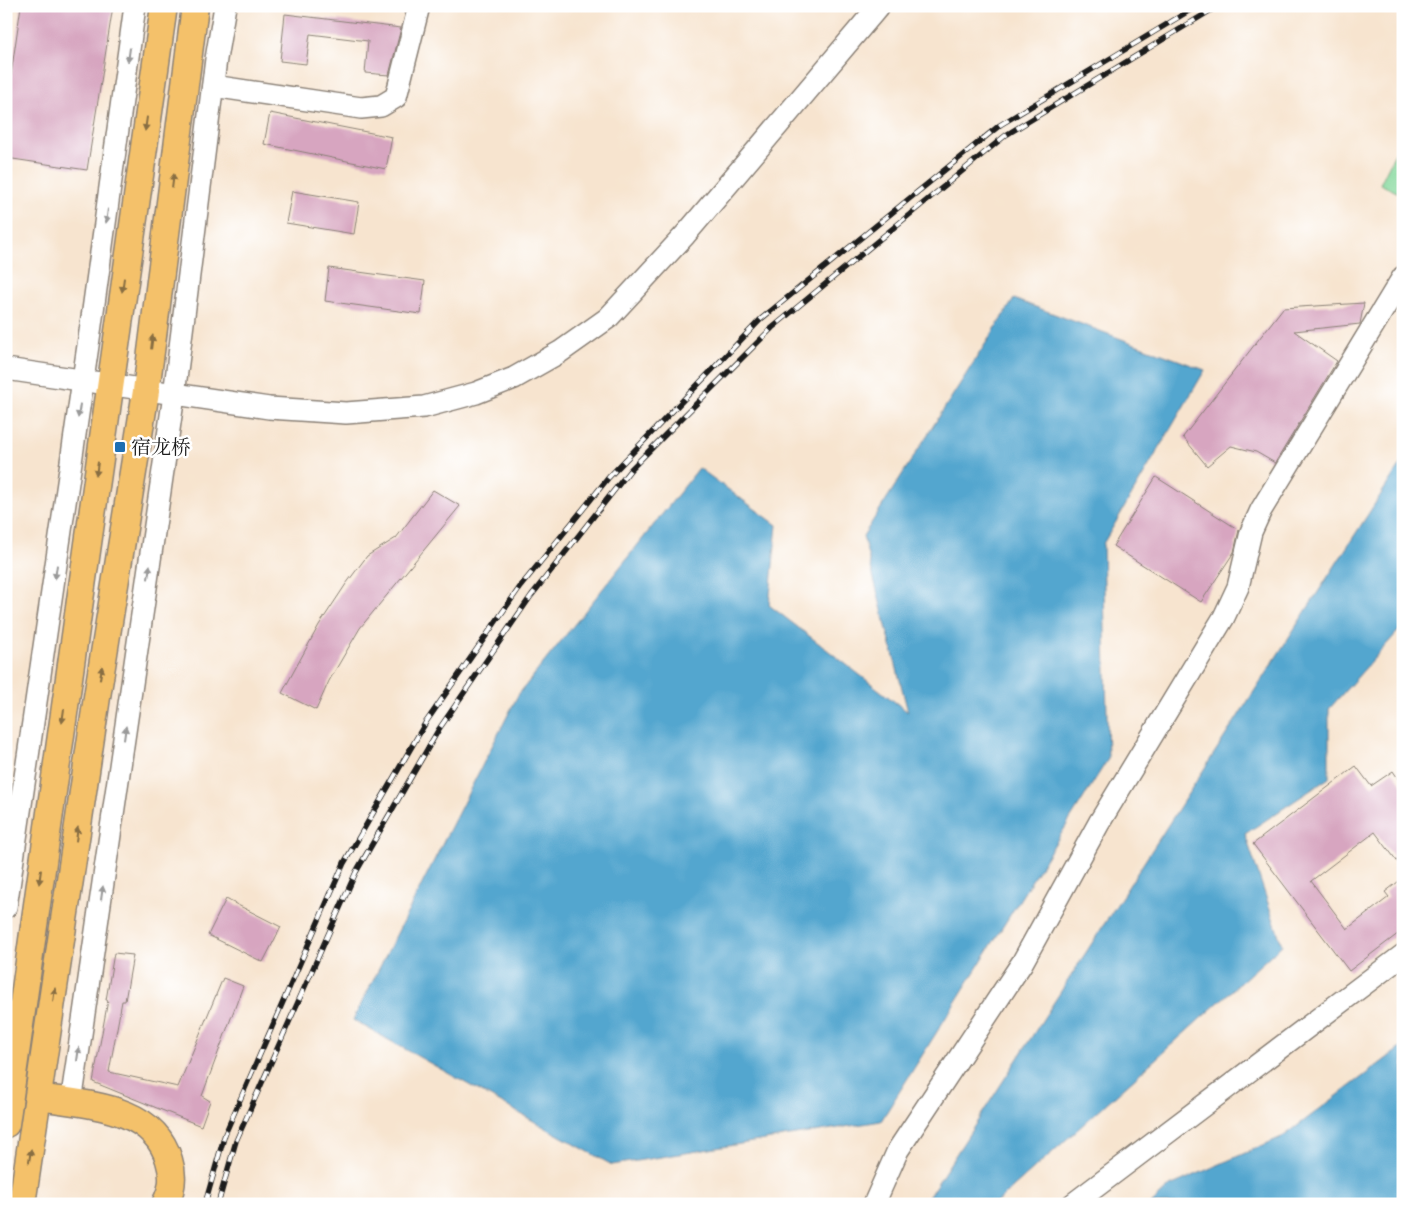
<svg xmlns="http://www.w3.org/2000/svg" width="1409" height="1210" viewBox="0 0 1409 1210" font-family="'IM FELL DW Pica','Noto Serif SC',serif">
  <rect width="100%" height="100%" fill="#fff"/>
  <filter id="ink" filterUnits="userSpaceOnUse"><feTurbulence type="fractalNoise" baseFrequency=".02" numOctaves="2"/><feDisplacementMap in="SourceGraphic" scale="10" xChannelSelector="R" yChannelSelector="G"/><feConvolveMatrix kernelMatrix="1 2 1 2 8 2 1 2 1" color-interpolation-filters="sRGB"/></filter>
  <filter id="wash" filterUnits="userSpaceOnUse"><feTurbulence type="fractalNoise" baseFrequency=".0096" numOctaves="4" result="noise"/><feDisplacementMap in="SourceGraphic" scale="20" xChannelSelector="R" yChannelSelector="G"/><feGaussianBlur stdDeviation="1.12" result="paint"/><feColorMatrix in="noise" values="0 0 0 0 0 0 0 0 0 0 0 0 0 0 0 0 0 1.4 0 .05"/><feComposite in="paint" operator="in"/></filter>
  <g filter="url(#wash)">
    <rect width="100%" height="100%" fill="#f7e4cf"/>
    <polygon fill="#82d79a" stroke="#4f7a5b" points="1397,149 1403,152 1403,195 1380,184"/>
    <g fill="#53a6cf" stroke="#386176">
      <polygon points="1014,299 1205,370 1103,544 1108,759 881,1121 612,1165 353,1020 518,695 699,468 777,525 769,605 908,712 863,536"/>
      <polygon points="1403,460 1403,626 1329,709 1329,778 1245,834 1282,945 995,1204 924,1204"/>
      <polygon points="1403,1046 1403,1204 1151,1204 1170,1186 1284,1136"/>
    </g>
    <g id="blocks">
      <g fill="#d7a5c0">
        <polygon points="21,6 113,6 87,170 6,158 6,109"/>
        <polygon points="285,14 401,28 389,75 365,73 368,41 310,34 306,64 280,61"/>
        <polygon points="270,113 392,137 386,169 264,144"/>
        <polygon points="292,191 359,202 354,234 286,223"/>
        <polygon points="329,268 425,281 421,314 325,301"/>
        <polygon points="1364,303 1360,324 1294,331 1337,361 1275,463 1256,452 1231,446 1207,466 1183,437 1283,308"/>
        <polygon points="1156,477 1239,530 1234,552 1201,602 1113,546"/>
        <polygon points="433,490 460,506 360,628 329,681 316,710 282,693 319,625 346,584 367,556 396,538"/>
        <polygon points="1356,766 1371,786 1393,771 1403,786 1403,869 1375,832 1311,881 1347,929 1389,897 1385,892 1403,878 1403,930 1349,971 1253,844"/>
        <polygon points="226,899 281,927 263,962 208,935"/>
        <polygon points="114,953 133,955 125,1001 122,1001 109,1072 178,1087 223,978 243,986 202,1096 210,1101 201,1126 93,1082 108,1000 106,1000"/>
      </g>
    </g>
  </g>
  <g filter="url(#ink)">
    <use href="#blocks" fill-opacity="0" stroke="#8a8076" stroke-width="1"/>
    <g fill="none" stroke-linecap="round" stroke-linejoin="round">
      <defs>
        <g id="minor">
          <polyline points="213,86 361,108 381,106 396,97 419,6"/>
          <polyline points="6,369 269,408 346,413 424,407 476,393 514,378 560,352 608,318 685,235 879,6"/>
          <polyline points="6,907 91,325 135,6"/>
          <polyline points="71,1103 174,395 216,59 225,6"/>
          <polyline points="874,1204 898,1150 1022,963 1099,823 1224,617 1238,587 1251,532 1261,510 1403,277"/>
          <polyline points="1073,1204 1403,955"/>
        </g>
        <g id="major">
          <path d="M39 1097C86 1105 153 1105 169 1160 174 1176 173 1189 165 1204"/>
          <polyline points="6,1124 164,6"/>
          <polyline points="22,1204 97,697 146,391 195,6"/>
        </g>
      </defs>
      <use href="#minor" stroke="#8a8076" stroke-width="24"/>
      <use href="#major" stroke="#8a8076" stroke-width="29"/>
      <use href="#minor" stroke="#fff" stroke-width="21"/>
      <use href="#major" stroke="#f4c16a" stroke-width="26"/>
      <defs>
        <g id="rail">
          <polyline points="205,1204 225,1134 344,863 426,722 520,587 609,477 761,319 1000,125 1197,6"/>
          <polyline points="218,1204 236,1141 356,872 439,729 531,596 631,469 772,328 1006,135 1218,6"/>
        </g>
      </defs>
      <use href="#rail" stroke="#1c1c1c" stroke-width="5.5"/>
      <use href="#rail" stroke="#fff" stroke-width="4" stroke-dasharray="11" stroke-linecap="butt"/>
    </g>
    <defs><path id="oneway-solid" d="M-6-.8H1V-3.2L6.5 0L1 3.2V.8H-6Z" transform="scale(1.25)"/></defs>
    <g fill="#999">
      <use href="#oneway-solid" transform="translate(129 55) rotate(98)"/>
      <use href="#oneway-solid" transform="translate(107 216) rotate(98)"/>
      <use href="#oneway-solid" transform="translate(79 411) rotate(98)"/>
      <use href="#oneway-solid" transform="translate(56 572) rotate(98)"/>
      <use href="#oneway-solid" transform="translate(149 572) rotate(-82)"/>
      <use href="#oneway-solid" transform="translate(125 733) rotate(-82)"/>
      <use href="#oneway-solid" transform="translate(102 893) rotate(-82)"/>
      <use href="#oneway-solid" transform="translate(78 1054) rotate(-82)"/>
    </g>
    <g fill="#886e43">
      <use href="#oneway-solid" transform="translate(146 124) rotate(98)"/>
      <use href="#oneway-solid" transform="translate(173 181) rotate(-83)"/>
      <use href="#oneway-solid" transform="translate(123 285) rotate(98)"/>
      <use href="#oneway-solid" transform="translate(152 342) rotate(-83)"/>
      <use href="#oneway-solid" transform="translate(97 469) rotate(98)"/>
      <use href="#oneway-solid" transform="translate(101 673) rotate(-81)"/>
      <use href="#oneway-solid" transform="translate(63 716) rotate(98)"/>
      <use href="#oneway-solid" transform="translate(77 834) rotate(-82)"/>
      <use href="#oneway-solid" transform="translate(40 877) rotate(98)"/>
      <use href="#oneway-solid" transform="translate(54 995) rotate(-82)"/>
      <use href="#oneway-solid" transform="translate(30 1156) rotate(-81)"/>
    </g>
  </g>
  <rect fill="#1f6fb2" stroke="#fff" stroke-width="2" x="114" y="441" width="12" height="12" rx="2.5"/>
  <g text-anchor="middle" stroke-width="5" stroke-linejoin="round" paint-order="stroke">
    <g font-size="20" fill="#1c1c1c" stroke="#fff" text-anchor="start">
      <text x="131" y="454">宿龙桥</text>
    </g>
  </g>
  <rect width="1409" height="1210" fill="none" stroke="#fff" stroke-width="25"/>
</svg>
